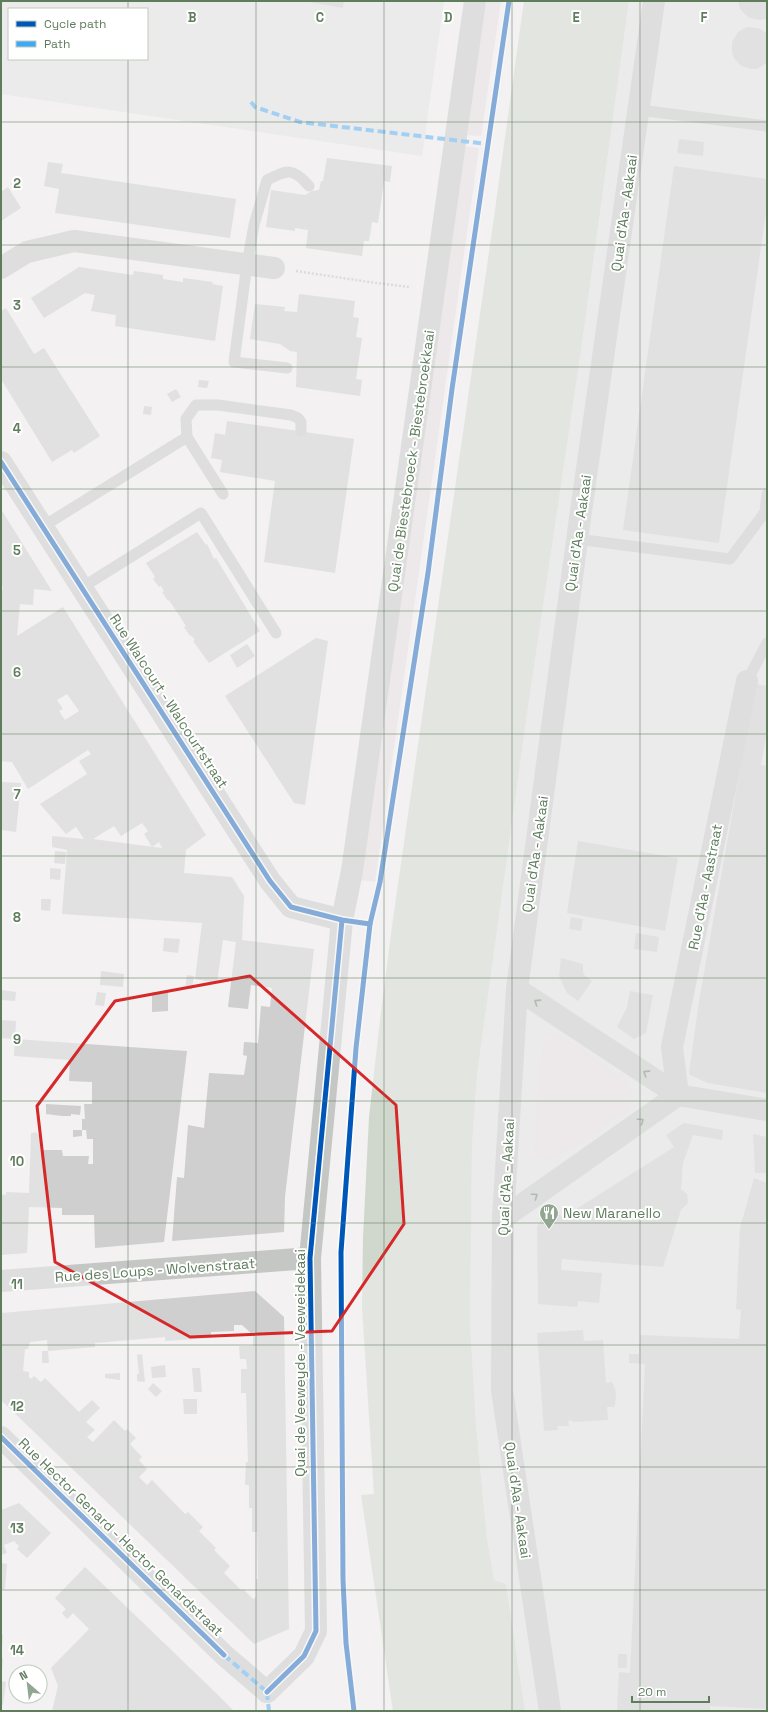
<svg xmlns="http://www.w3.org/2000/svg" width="768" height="1712" viewBox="0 0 768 1712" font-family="'Space Grotesk',sans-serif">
  <rect width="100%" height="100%" fill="#f3f1f2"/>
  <g fill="#e4e4e2" fill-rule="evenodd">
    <path d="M1 1H444L422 156 1 94ZM9 9H147V59H9Z"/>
    <polygon points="629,1 767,1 767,1711 525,1711 506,1584 494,1580 487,1538 476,1425 470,1323 471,1212 472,1145 477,1075 527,714 581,351"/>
  </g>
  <g fill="#e6e0df">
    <polygon points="485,1 501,1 481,136 466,135"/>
    <polygon points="464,146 479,148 375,882 359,880"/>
    <polygon points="554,1035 569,1039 624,1080 631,1091 631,1103 627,1110 580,1143 551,1159 543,1159 536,1155 534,1150 542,1049 546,1040"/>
  </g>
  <polygon fill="#d0d8cd" points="524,1 629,1 581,351 527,714 477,1075 472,1145 470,1323 476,1425 487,1538 494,1580 506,1584 525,1711 393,1711 361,1495 374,1494 362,1307 363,1238 369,1117 380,1020 393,919 493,224"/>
  <g fill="#cecfce" fill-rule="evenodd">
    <polygon points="303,1 344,1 343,8"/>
    <polygon points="738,1 767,1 767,19 758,20 748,17 740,9"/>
    <polygon points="747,27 758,28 767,33 767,63 757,69 751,69 741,66 734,58 732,52 732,42 738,32"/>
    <polygon points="679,139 704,142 703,156 677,153"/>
    <polygon points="327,158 392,166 390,182 384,181 378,223 372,222 369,241 364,241 362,256 306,248 308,230 295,228 295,231 266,227 271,190 305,195 312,191 319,190 321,181 323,181"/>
    <polygon points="48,162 63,164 61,173 236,199 230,238 55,213 59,189 44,186"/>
    <polygon points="674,166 767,179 767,205 719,543 623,530"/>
    <polygon points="8,187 21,208 1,221 1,192"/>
    <polygon points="79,267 133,275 134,271 149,273 163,275 163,279 183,282 183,278 213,282 212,284 223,286 215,341 115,326 116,315 91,311 95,295 85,293 44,318 31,298"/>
    <polygon points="299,294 355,301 353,317 359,318 356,337 362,338 356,379 362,380 360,396 296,387 297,352 290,351 280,344 250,339 255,304 285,307 284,311 297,312"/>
    <polygon points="6,308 34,354 44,348 100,436 74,453 72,450 52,462 1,379 1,311"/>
    <polygon points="199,380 209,381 207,388 198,387"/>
    <polygon points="176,389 181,397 172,402 167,394"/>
    <polygon points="144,406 152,407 151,415 143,414"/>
    <polygon points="227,421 354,439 335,573 264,562 275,481 220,472 222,460 211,458 215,433 225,435"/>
    <path d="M1 509 52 591 34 589 33 605 20 604 17 636 63 607 206 835 186 850 184 873 232 877 244 896 242 940 314 949 285 1197 284 1232 172 1241 177 1177 184 1178 188 1125 204 1128 209 1073 244 1075 247 1056 243 1055 244 1042 258 1043 261 1006 270 1007 272 988 251 985 248 1009 228 1007 236 942 223 940 217 983 195 979 202 923 62 914 67 850 52 847V836L84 839 76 827 66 834 40 804 87 774 79 761 91 754 88 750 28 789 12 762 1 761V599L3 586 1 585ZM67 694 79 711 65 720 59 711 63 709 57 700ZM142 823 148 831 144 834 152 847 159 842 162 848 123 843 93 839 114 826 121 836Z"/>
    <polygon points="197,532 206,545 207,544 214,559 216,558 260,631 209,663 193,641 195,640 191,635 190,636 184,627 186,626 169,600 168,601 162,592 164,591 161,586 159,587 153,579 155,577 146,563"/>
    <polygon points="316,638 328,641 305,805 294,803 225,696"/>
    <polygon points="247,644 255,656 237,668 230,655"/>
    <polygon points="755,684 767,686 767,731 761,765 767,766 767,1093 708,1083 690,1075 689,1073 699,1001"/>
    <polygon points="1,782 21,783 16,832 1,830"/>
    <polygon points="578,841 678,858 665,931 567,913"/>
    <polygon points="55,851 66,852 65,864 54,863"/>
    <polygon points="50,868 61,869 60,880 50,879"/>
    <polygon points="41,899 51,899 50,911 41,910"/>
    <polygon points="571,917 583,919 581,931 569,929"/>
    <polygon points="636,933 659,937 657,952 634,949"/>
    <polygon points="164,938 180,939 178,953 163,951"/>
    <polygon points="561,958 583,964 583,972 585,976 592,981 578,1001 567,993 559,976"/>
    <polygon points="101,971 124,974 123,987 100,985"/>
    <polygon points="187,975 194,976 192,989 185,988"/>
    <polygon points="1,990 16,992 15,1001 1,1000"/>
    <polygon points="630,991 653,995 646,1033 634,1039 617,1027 627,1007"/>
    <polygon points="97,992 106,993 104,1006 95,1005"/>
    <polygon points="152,992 168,992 168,1011 152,1012"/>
    <polygon points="1,1020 16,1021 15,1039 1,1038"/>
    <polygon points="15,1039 187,1051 164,1242 95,1248 94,1215 62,1215 62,1208 29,1207 27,1253 1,1255 1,1194 6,1195 6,1192 29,1193 31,1133 37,1132 37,1134 40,1135 40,1150 62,1150 63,1156 89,1156 88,1164 93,1164 93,1139 87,1139 86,1130 82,1130 82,1119 85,1119 84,1104 92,1104 92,1082 69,1081 70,1060 14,1056"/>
    <polygon points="46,1104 81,1106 80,1115 71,1114 71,1116 62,1116 46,1114"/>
    <polygon points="684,1123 723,1130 722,1140 693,1135 683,1163 681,1189 687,1194 688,1203 681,1210 663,1267 562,1259 561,1270 602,1273 599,1303 578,1301 577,1307 538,1304 537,1227 547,1210 554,1205 562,1218 674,1147 666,1135"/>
    <polygon points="73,1130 82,1130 82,1136 73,1137"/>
    <polygon points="753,1134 767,1137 767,1173 755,1173"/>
    <polygon points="754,1178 767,1183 767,1709 710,1706 710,1711 617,1711 619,1672 630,1673 645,1364 629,1363 629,1354 639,1354 640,1335 739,1339 741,1310 736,1309 740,1228"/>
    <path d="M255 1291 284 1317 289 1629 254 1644 1 1400V1313ZM234 1325H242L253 1335V1346H239L240 1359H246L247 1369H241V1393H246L248 1462H246L245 1485H249V1508H252V1532H257L258 1579H256V1597L253 1599 243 1589 241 1590 224 1573 230 1566 214 1550 216 1548 199 1531 203 1527 188 1512 185 1514 152 1480 147 1485 139 1477 147 1469 139 1460 142 1457 130 1444 136 1438 127 1429 125 1431 114 1420 93 1442 87 1437 95 1430 86 1422 100 1408 92 1400 79 1412 45 1378 41 1382 34 1376 31 1379 29 1377V1372L23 1371 25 1349H28L30 1342 47 1340 48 1351H42V1363H49L48 1351 95 1347V1343L165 1337V1341L211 1338V1332L234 1331Z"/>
    <polygon points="583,1330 584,1341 603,1340 606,1383 612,1382 615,1389 616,1394 615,1405 614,1407 607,1407 608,1420 572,1422 572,1420 568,1421 569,1426 557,1426 558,1430 544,1431 537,1333"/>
    <polygon points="142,1354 145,1382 137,1381 137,1374 139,1374 137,1355"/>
    <polygon points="165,1365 166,1377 152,1378 151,1367"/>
    <polygon points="192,1368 200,1368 202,1392 194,1392"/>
    <polygon points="120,1373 120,1380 105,1378 105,1374"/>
    <polygon points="153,1383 162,1391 156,1397 148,1389"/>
    <polygon points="183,1399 197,1399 197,1414 184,1414"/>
    <polygon points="19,1503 51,1533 27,1558 17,1549 19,1546 14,1541 4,1545 7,1553 1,1555 1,1510"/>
    <polygon points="1,1563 7,1564 5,1589 1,1589"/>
    <polygon points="85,1567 217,1694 234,1711 52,1711 58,1686 51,1668 89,1629 73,1613 67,1619 62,1613 66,1609 55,1598"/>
    <polygon points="1,1635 3,1635 2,1650 1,1650"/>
    <rect x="618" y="1654" width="9" height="14"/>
    <polygon points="1,1658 3,1658 2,1673 1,1672"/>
    <polygon points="1,1681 6,1682 3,1705 1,1705"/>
  </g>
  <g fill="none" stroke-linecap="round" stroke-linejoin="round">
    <polyline stroke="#c3c4c2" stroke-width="2.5" stroke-dasharray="2 2" stroke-linecap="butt" points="296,271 376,283 410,287"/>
    <g stroke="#c5c7c5" stroke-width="11">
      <polyline points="639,110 767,126"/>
      <path d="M287 368 234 362 247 264 254 225 267 180C287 170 293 167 309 186"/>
      <polyline points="187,437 186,419 196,405 218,405 291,415 298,418 301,422 301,431"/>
      <polyline points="42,527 187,437 223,494"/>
      <polyline points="577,539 730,559 765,512 767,494"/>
      <polyline points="81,588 201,513 276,633"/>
      <polyline points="747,681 767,643"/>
    </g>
    <g stroke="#c5c7c5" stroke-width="22">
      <polyline points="1,268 27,252 74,241 274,268"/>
      <polyline points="1,462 270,881 291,907 342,920"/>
      <polyline points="517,989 678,1095 767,1110"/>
      <polyline points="678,1095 672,1047 747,681"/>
      <polyline points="503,1218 678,1095"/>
      <polyline points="1,1281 310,1258"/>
      <polyline points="1,1437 224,1655 267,1692"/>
      <polyline points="267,1692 304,1656 316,1631 310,1258 342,920 352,871 475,1"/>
      <polyline points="550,1711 502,1390 503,1218 517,989 580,518 654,1"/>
    </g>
    <g stroke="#3fa9f5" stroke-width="4" stroke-dasharray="8 4" stroke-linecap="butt">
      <polyline points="251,102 255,107 300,122 487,144"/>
      <polyline points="224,1655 267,1692"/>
      <polyline points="267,1692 269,1711"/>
    </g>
    <defs>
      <g id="cycleway">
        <polyline points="1,462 270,881 291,907 342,920 370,924"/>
        <polyline points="1,1437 224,1655"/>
        <polyline points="267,1692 304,1656 316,1631 310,1258 342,920"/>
        <polyline points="354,1711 346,1643 343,1580 341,1252 356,1048 370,924 380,882 428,573 452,389 509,1"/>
      </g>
    </defs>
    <use href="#cycleway" stroke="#fff" stroke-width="8"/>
    <use href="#cycleway" stroke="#0057b8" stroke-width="5"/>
  </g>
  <defs><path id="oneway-chevron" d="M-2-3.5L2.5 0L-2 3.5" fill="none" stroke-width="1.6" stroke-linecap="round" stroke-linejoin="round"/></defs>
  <g stroke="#5f7d5d">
    <use href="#oneway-chevron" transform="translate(537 1002) rotate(-147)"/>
    <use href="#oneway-chevron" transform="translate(646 1073) rotate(-147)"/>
    <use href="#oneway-chevron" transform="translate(641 1121) rotate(-35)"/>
    <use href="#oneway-chevron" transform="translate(535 1196) rotate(-35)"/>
  </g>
  <path d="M0 0H768V1712H0ZM250 976 396 1105 404 1224 332 1331 190 1337 55 1262 37 1106 115 1001Z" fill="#f3f1f2" fill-opacity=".55" fill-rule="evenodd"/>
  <path fill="none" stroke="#d62828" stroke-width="3" stroke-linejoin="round" d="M250 976 396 1105 404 1224 332 1331 190 1337 55 1262 37 1106 115 1001Z"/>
  <path fill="none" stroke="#5f7d5d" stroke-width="1" stroke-opacity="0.55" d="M128 1V9M256 1V1711M384 1V1711M512 1V1711M640 1V1711M128 59V1711M1 122H767M1 245H767M1 367H767M1 489H767M1 611H767M1 734H767M1 856H767M1 978H767M1 1101H767M1 1223H767M1 1345H767M1 1467H767M1 1590H767"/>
  <defs>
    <symbol id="restaurant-pin" viewBox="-11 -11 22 30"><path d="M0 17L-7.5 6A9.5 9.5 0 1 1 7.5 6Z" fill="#93a691" stroke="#fff"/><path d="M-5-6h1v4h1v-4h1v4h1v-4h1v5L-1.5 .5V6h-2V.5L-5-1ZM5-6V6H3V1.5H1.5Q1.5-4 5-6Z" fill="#fff"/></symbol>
  </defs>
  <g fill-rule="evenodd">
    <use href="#restaurant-pin" x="538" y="1202" width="22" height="30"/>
  </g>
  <g text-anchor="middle" stroke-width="4" stroke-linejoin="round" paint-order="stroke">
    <g font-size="14" fill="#5f7d5d" stroke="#fff">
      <text transform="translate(624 213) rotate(-82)" y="5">Quai d'Aa - Aakaai</text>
      <text transform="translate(411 461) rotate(-82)" y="5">Quai de Biestebroeck - Biestebroekkaai</text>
      <text transform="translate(578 533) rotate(-82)" y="5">Quai d'Aa - Aakaai</text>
      <text transform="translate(169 701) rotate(57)" y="5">Rue Walcourt - Walcourtstraat</text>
      <text transform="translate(535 854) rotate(-82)" y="5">Quai d'Aa - Aakaai</text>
      <text transform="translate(705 887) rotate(-79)" y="5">Rue d'Aa - Aastraat</text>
      <text transform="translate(506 1177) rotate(-87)" y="5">Quai d'Aa - Aakaai</text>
      <text transform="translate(155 1270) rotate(-4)" y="5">Rue des Loups - Wolvenstraat</text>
      <text transform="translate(300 1363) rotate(-90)" y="5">Quai de Veeweyde - Veeweidekaai</text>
      <text transform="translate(518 1500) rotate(82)" y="5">Quai d'Aa - Aakaai</text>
      <text transform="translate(121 1537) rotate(44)" y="5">Rue Hector Genard - Hector Genardstraat</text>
    </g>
    <g font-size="14" fill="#5f7d5d" stroke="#fff" text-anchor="start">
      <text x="563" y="1218">New Maranello</text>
    </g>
  </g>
  <g font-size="13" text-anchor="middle" font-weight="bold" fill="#5f7d5d" stroke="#fff" stroke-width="4" stroke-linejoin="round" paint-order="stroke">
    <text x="192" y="22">B</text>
    <text x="320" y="22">C</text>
    <text x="448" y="22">D</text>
    <text x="576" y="22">E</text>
    <text x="704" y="22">F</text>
    <text x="17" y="188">2</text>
    <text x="17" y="310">3</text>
    <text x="17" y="433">4</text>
    <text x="17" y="555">5</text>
    <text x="17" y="677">6</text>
    <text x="17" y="799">7</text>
    <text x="17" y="922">8</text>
    <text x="17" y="1044">9</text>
    <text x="17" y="1166">10</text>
    <text x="17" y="1289">11</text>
    <text x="17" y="1411">12</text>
    <text x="17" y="1533">13</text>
    <text x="17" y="1655">14</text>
  </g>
  <rect width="768" height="1712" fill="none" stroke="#5f7d5d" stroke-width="4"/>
  <rect x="8" y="8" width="140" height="52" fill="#ffffff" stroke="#bfcbbe"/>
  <rect x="16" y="21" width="20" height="6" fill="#0057b8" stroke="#bfcbbe"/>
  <text x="44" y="28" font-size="12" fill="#5f7d5d">Cycle path</text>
  <rect x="16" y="41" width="20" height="6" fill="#3fa9f5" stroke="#bfcbbe"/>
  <text x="44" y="48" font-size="12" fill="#5f7d5d">Path</text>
  <g transform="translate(28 1684) rotate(332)"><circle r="19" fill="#ffffff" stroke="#bfcbbe"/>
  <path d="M0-3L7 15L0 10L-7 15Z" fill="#93a691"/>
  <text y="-6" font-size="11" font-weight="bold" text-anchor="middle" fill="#5f7d5d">N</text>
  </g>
  <path d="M632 1696v6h77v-6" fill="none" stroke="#5f7d5d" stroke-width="2"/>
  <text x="638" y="1696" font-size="12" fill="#5f7d5d" stroke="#ffffff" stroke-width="3" paint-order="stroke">20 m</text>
</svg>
